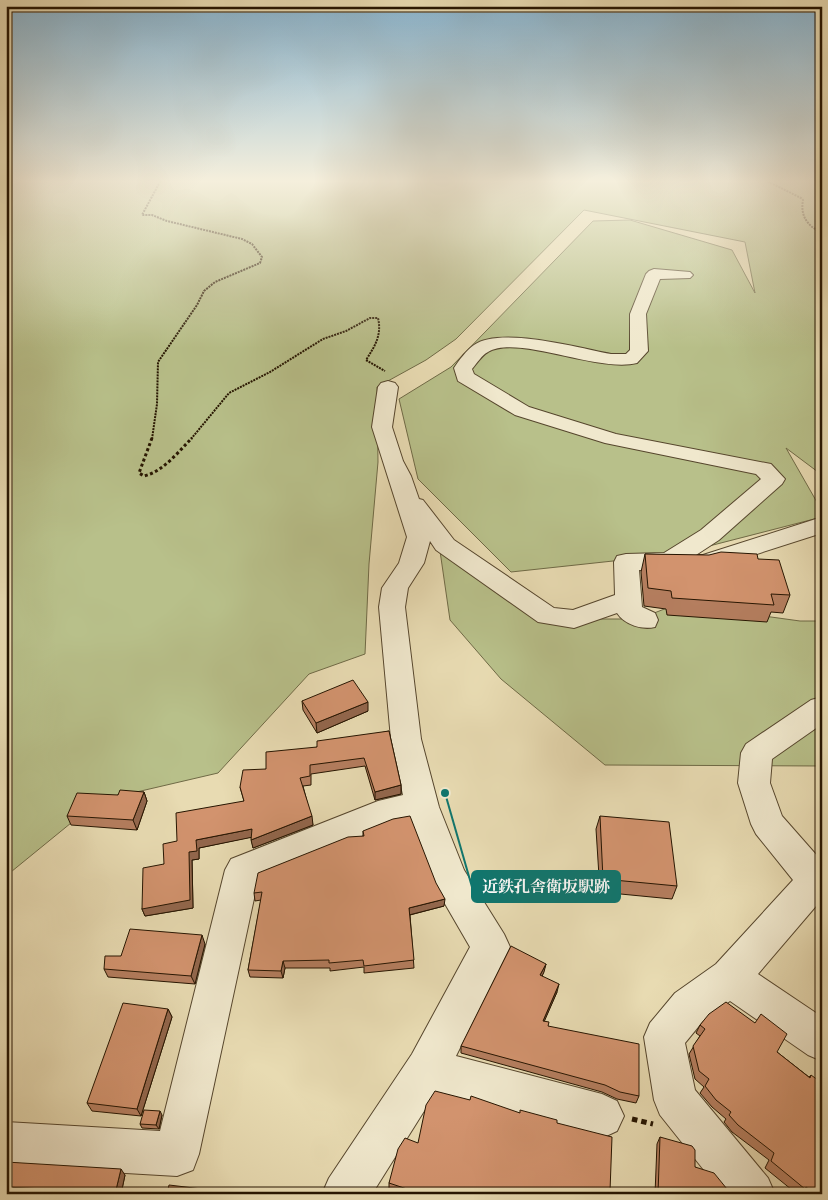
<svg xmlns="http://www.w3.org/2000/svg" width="828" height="1200" viewBox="0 0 828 1200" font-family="Alegreya,'Noto Serif JP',serif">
  <rect width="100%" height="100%" fill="#e8dbb2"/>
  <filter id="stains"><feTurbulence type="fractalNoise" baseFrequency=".004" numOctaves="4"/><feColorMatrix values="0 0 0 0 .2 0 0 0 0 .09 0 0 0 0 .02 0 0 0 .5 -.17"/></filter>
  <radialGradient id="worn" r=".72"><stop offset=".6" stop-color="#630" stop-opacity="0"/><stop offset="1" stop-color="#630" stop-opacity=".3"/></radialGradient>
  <g fill="#b8c08a" stroke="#6f6a46">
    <polygon points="6,180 822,180 822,475 786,448 822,511 822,517 678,554 511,572 418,479 399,399 451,367 593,221 630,220 732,250 755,293 745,242 584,210 456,339 426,360 377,387 378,462 369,564 365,654 309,674 218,773 98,801 6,876"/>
    <polygon points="440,551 567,619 639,619 677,604 800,621 822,621 822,766 605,765 501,679 450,620"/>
  </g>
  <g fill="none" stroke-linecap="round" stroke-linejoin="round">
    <defs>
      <g id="minor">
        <path d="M654 269 690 272 693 275 690 278 660 279 646 314 648 351 637 363C598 373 517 334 488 352 482 355 477 363 472 369L474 374 529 407 616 434 771 464 785 479 782 484 719 540 696 555H703L819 518H822V533L704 571 639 570 642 607 655 613 658 620 655 627C642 630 625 625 617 613L574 628 538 622 436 550 430 541 424 563 408 588 405 607 421 739 439 807 464 870 504 934 510 947 456 1056 602 1094 617 1101 624 1116 617 1131 602 1138 436 1092 372 1194H322L329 1178 412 1054 470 947 437 890 411 822 393 825 258 880 199 1154 193 1170 177 1176 6 1166V1122L160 1131 225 870 231 859 378 801 403 795 391 739 379 607 382 588 399 563 407 537 372 427 378 387 381 383 388 381 395 383 398 387 392 427 403 461 411 476 419 499 423 500 454 540 554 608 573 610 615 595 614 562 617 556 626 554 664 553 701 530 761 479 756 474 605 443 515 415 458 381 454 368C459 360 467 350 474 345 500 326 579 348 611 354H626L630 350V314L646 274 649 271Z"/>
        <polygon points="822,697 822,724 772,759 770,783 782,816 819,858 822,857 822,899 758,974 822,1017 822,1061 808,1055 730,1001 703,1021 685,1043 695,1090 768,1178 775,1194 723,1194 660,1115 654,1100 644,1037 650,1023 675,993 716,964 793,880 756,834 751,824 738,783 741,753 746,744 811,700"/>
      </g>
    </defs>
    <use href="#minor" stroke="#56462d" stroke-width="2"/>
    <g stroke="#261501" stroke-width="2" stroke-dasharray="2 1" stroke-linecap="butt">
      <path d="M765 180 801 198 803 200C800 217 808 226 822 233"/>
      <polyline points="152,439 157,404 158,362 197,305 204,291 215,282 260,263 262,257 252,244 242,239 167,221 152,215 142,215 161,180"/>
      <path d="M191 439 229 393 270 372 323 339 346 331 370 318H378C382 335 375 346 366 360L385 371"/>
    </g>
    <path stroke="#261501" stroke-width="3" stroke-dasharray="3 2.5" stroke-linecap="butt" d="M152 438 139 473 144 476C164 471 178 452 192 438"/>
    <polyline stroke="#261501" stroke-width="5" stroke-dasharray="5.5 4" stroke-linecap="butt" points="632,1119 653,1124"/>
    <use href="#minor" fill="#f0e8cd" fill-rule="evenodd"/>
  </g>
  <g fill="#b57e5f" stroke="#261501">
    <polygon points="645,554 758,559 790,595 783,613 771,612 767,622 667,615 666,609 644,606 641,572"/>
    <polygon points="302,701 368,711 317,733 303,710"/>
    <polygon points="389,731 401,785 401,794 375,800 365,766 311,774 311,785 303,786 313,825 253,848 251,837 199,848 199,859 192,860 193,908 145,916 142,909 164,864 177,841 244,801 240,787 266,769 317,747"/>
    <polygon points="144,792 147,801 137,830 71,825 67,816 118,795"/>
    <polygon points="600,816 677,886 672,899 600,892 596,829"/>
    <polygon points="363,831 444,906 410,915 414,968 364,973 364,967 330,971 330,968 285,968 283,978 250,977 248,970 261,900 255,901 254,893 363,836"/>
    <polygon points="205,944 195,984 108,977 104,969 121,956"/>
    <polygon points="546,964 542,976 557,992 544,1021 548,1026 639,1096 636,1103 617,1099 602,1092 461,1053 461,1046"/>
    <polygon points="168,1009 172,1017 141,1116 92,1111 87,1103"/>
    <polygon points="700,1025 777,1052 809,1077 811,1075 822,1194 797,1194 765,1168 769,1160 732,1132 724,1122 726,1119 712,1107 700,1093 704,1087 695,1079 689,1054 700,1036 696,1033"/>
    <polygon points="519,1113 557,1123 610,1191 620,1194 402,1194 389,1190 389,1183 418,1143"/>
    <polygon points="162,1115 159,1129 142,1128 140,1124"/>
    <polygon points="660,1137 695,1167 727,1189 741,1194 655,1194 657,1144"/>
    <polygon points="6,1162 125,1175 121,1194 23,1194 6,1193"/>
  </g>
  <g fill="#93674d" stroke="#261501">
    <polygon points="368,702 368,711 317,733 316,723"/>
    <polygon points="401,785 401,794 375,800 375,792"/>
    <polygon points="144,792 147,801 137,830 133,820"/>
    <polygon points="312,816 313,825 253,848 251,840"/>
    <polygon points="252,829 253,837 199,848 199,859 192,860 193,908 145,916 142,909 189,852 196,840"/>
    <polygon points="445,899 444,906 409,915 409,908"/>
    <polygon points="202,935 205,944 195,984 191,976"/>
    <polygon points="283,961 285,968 283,978 281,971"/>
    <polygon points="546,964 544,972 539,983 540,975"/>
    <polygon points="559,984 557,992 541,1029 543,1021"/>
    <polygon points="168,1009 172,1017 141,1116 137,1109"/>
    <polygon points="160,1111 162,1115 159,1129 156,1125"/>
    <polygon points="121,1169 125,1175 121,1194 115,1194"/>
  </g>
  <g fill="#d2936e" stroke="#261501">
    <polygon points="721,552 757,554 758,559 779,560 790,595 771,594 774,605 672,598 671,591 648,588 645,554 709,555"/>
    <polygon points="353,680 368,702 316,723 302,701"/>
    <polygon points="389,731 401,785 375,792 364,758 310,765 310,776 300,778 312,816 251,840 252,829 196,840 197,851 189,852 190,900 142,909 143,868 164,864 163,844 177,841 176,813 244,801 240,787 243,770 266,769 266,752 317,747 317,741"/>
    <polygon points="120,790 144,792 133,820 67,816 77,793 118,795"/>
    <polygon points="410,816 436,883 445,899 409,908 414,960 364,966 363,960 329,963 329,960 283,961 281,971 248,970 262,892 254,893 258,873 348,837 364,836 363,831 393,819"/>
    <polygon points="600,816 669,822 677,886 603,879"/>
    <polygon points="130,929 202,935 191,976 104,969 105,956 121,956"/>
    <polygon points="511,946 546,964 540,975 559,984 543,1021 549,1022 548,1026 639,1044 639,1096 620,1092 605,1085 461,1046"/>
    <polygon points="726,1002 755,1023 761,1014 787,1034 777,1052 810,1078 811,1075 822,1083 822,1194 815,1194 806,1187 805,1189 771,1161 774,1153 738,1125 729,1115 731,1112 716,1100 705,1086 709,1079 699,1071 693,1046 705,1029 700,1025 709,1014"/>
    <polygon points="123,1003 168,1009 137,1109 87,1103"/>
    <polygon points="435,1091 470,1100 471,1096 520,1113 520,1110 557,1120 557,1123 612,1137 610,1191 620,1194 422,1194 389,1183 398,1149 405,1138 418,1143 426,1105"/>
    <polygon points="144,1110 160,1111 156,1125 140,1124"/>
    <polygon points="660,1137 692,1146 695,1150 695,1167 714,1173 727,1189 734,1190 741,1194 658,1194"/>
    <polygon points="6,1162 121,1169 115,1194 62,1194 63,1190 6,1187"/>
    <polygon points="169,1185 235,1193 235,1194 167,1194"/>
  </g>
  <linearGradient id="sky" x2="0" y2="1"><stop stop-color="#88b6d3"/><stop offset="0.52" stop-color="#f5efdc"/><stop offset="1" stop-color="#f5efdc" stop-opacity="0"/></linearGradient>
  <rect width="828" height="348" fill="url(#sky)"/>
  <path fill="none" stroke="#0f766e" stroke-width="2" d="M445 793L472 887"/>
  <circle fill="#0f766e" stroke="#f0e8cd" stroke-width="2" cx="445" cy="793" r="5"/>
  <rect fill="#0f766e" stroke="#0f766e" stroke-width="2" x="472" y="871" width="148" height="31" rx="5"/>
  <g font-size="16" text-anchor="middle" font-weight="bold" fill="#fff">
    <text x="546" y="892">近鉄孔舎衛坂駅跡</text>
  </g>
  <rect width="828" height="1200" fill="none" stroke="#e8dbb2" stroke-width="25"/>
  <rect x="8" y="8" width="813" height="1185" fill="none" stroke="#261501" stroke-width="2.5"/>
  <rect x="12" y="12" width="803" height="1175" fill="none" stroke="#261501"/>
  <rect width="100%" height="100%" filter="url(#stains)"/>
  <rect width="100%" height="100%" fill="url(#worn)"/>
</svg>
